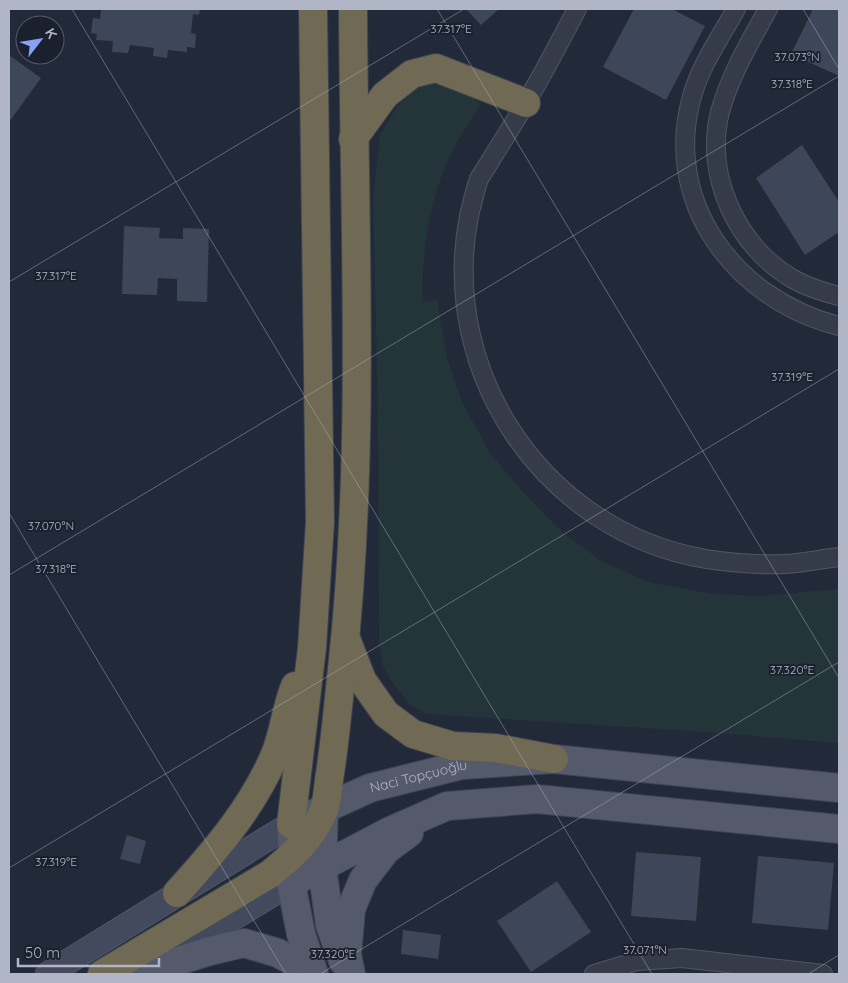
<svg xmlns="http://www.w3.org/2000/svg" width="848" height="983" viewBox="0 0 848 983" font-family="Quicksand,sans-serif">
  <rect width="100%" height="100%" fill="#222939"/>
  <path fill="#24353a" d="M436 80 473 98 481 104C472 119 461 134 453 150 430 196 421 250 423 302L437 300 447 358 462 402 490 453 525 494 561 531 601 561 649 582 713 594 758 596 839 589V743L705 732 426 714 409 704 395 686 383 667 379 643 378 415 373 199 380 135 396 108 414 88Z"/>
  <g fill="#3e4659">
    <polygon points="101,9 200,9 199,15 193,14 191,33 196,34 195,48 187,47 187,52 168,50 167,58 153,56 154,48 130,45 128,53 112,52 113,41 96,40 97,34 91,33 93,18 100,19"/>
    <polygon points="466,9 499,9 481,25"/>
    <polygon points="634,9 672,9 705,26 666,100 603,67"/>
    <polygon points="813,9 839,9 839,76 791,54"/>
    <polygon points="9,55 41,78 9,122"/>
    <polygon points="802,145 839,202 839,232 805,255 756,178"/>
    <polygon points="124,226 160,228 159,238 183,239 183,228 209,229 207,302 177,301 177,279 158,278 157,295 122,294"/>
    <polygon points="127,835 146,841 140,864 120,859"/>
    <polygon points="636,852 701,857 696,921 631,916"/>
    <polygon points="758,856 834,863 828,930 752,923"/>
    <polygon points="557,881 591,932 531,972 497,921"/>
    <polygon points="403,930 441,935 438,959 401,954"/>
  </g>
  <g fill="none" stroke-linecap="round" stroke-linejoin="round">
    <defs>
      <g id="minor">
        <path d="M577 9C560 41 544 73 525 104 515 122 503 140 492 158 488 165 483 172 479 179 475 190 472 204 469 216 438 375 546 532 706 559 732 563 759 565 785 564 803 563 821 559 839 557"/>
        <path d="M736 9C721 36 702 63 693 93 660 201 735 300 839 326"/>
        <path d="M768 9C750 42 730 75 720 112 704 175 737 247 793 279 807 287 823 292 839 296"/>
        <polyline points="594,974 637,961 682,958 823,974"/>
      </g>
      <g id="secondary">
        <polyline points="167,958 291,883"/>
        <polyline points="48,974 291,824"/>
      </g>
      <g id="primary">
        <polyline points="324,809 322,867 330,925 343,961"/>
        <polyline points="291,883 390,831 447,806 537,799 839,829"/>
        <polyline points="143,972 210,951 244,943 278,953 301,966 306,974"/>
        <path id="s1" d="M314 974 301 934 291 883 293 855 291 824 370 788 462 765 554 759 839 788"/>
        <polyline points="351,974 347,955 351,909 363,880 386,850 409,833"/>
      </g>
      <g id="motorway">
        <polyline points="353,139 385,95 412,74 436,68 526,103"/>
        <polyline points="347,641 362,680 386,714 413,734 453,746 496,748 554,759"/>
        <polyline points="291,824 312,648 320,522 313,9"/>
        <path d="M177 893C215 851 254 806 276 752 284 731 286 708 295 686"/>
        <path d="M102 974 270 874C292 856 313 838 324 810 327 801 328 790 329 780 335 743 338 706 342 669 366 450 354 229 353 9"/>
      </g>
    </defs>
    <use href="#minor" stroke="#515665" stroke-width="20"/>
    <use href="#secondary" stroke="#515665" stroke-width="26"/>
    <use href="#primary" stroke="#3f4453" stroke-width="30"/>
    <use href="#motorway" stroke="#3e4351" stroke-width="30"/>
    <use href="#minor" stroke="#363b4a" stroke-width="18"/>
    <use href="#secondary" stroke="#444a5d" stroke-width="24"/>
    <use href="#primary" stroke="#545a6a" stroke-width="28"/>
    <use href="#motorway" stroke="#706953" stroke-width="28"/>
  </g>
  <path fill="none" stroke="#b1b6c6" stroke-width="1" stroke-opacity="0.45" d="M72 9 652 974M437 9 839 678M803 9 839 69M9 282 464 9M9 513 286 974M9 575 839 76M9 868 839 369M320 974 839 662M808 974 839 955"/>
  <g text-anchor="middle" stroke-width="4" stroke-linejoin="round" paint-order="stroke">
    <g font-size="14" fill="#b1b6c6" stroke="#1b202e">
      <text dy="5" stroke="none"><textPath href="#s1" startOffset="290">Naci Topçuoğlu</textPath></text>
    </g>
  </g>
  <g font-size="12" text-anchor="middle" fill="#b1b6c6" stroke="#1b202e" stroke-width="4" stroke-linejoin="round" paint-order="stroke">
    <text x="451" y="33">37.317°E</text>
    <text x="797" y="61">37.073°N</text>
    <text x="792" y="88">37.318°E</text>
    <text x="56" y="280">37.317°E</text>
    <text x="792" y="381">37.319°E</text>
    <text x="51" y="530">37.070°N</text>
    <text x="56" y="573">37.318°E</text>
    <text x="792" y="674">37.320°E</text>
    <text x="56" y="866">37.319°E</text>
    <text x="645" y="954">37.071°N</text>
    <text x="333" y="958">37.320°E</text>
  </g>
  <rect width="848" height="983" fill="none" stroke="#b1b6c6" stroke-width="20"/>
  <g transform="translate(40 40) rotate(59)"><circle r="24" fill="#1b202e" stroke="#575c6b"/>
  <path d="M0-4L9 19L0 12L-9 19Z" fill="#87a1f4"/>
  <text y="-8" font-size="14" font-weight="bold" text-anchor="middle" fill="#b1b6c6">K</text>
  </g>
  <path d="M18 958v8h141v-8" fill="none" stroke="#b1b6c6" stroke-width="2.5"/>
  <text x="25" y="958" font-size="15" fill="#b1b6c6" stroke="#1b202e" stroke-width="4" paint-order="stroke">50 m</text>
</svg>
